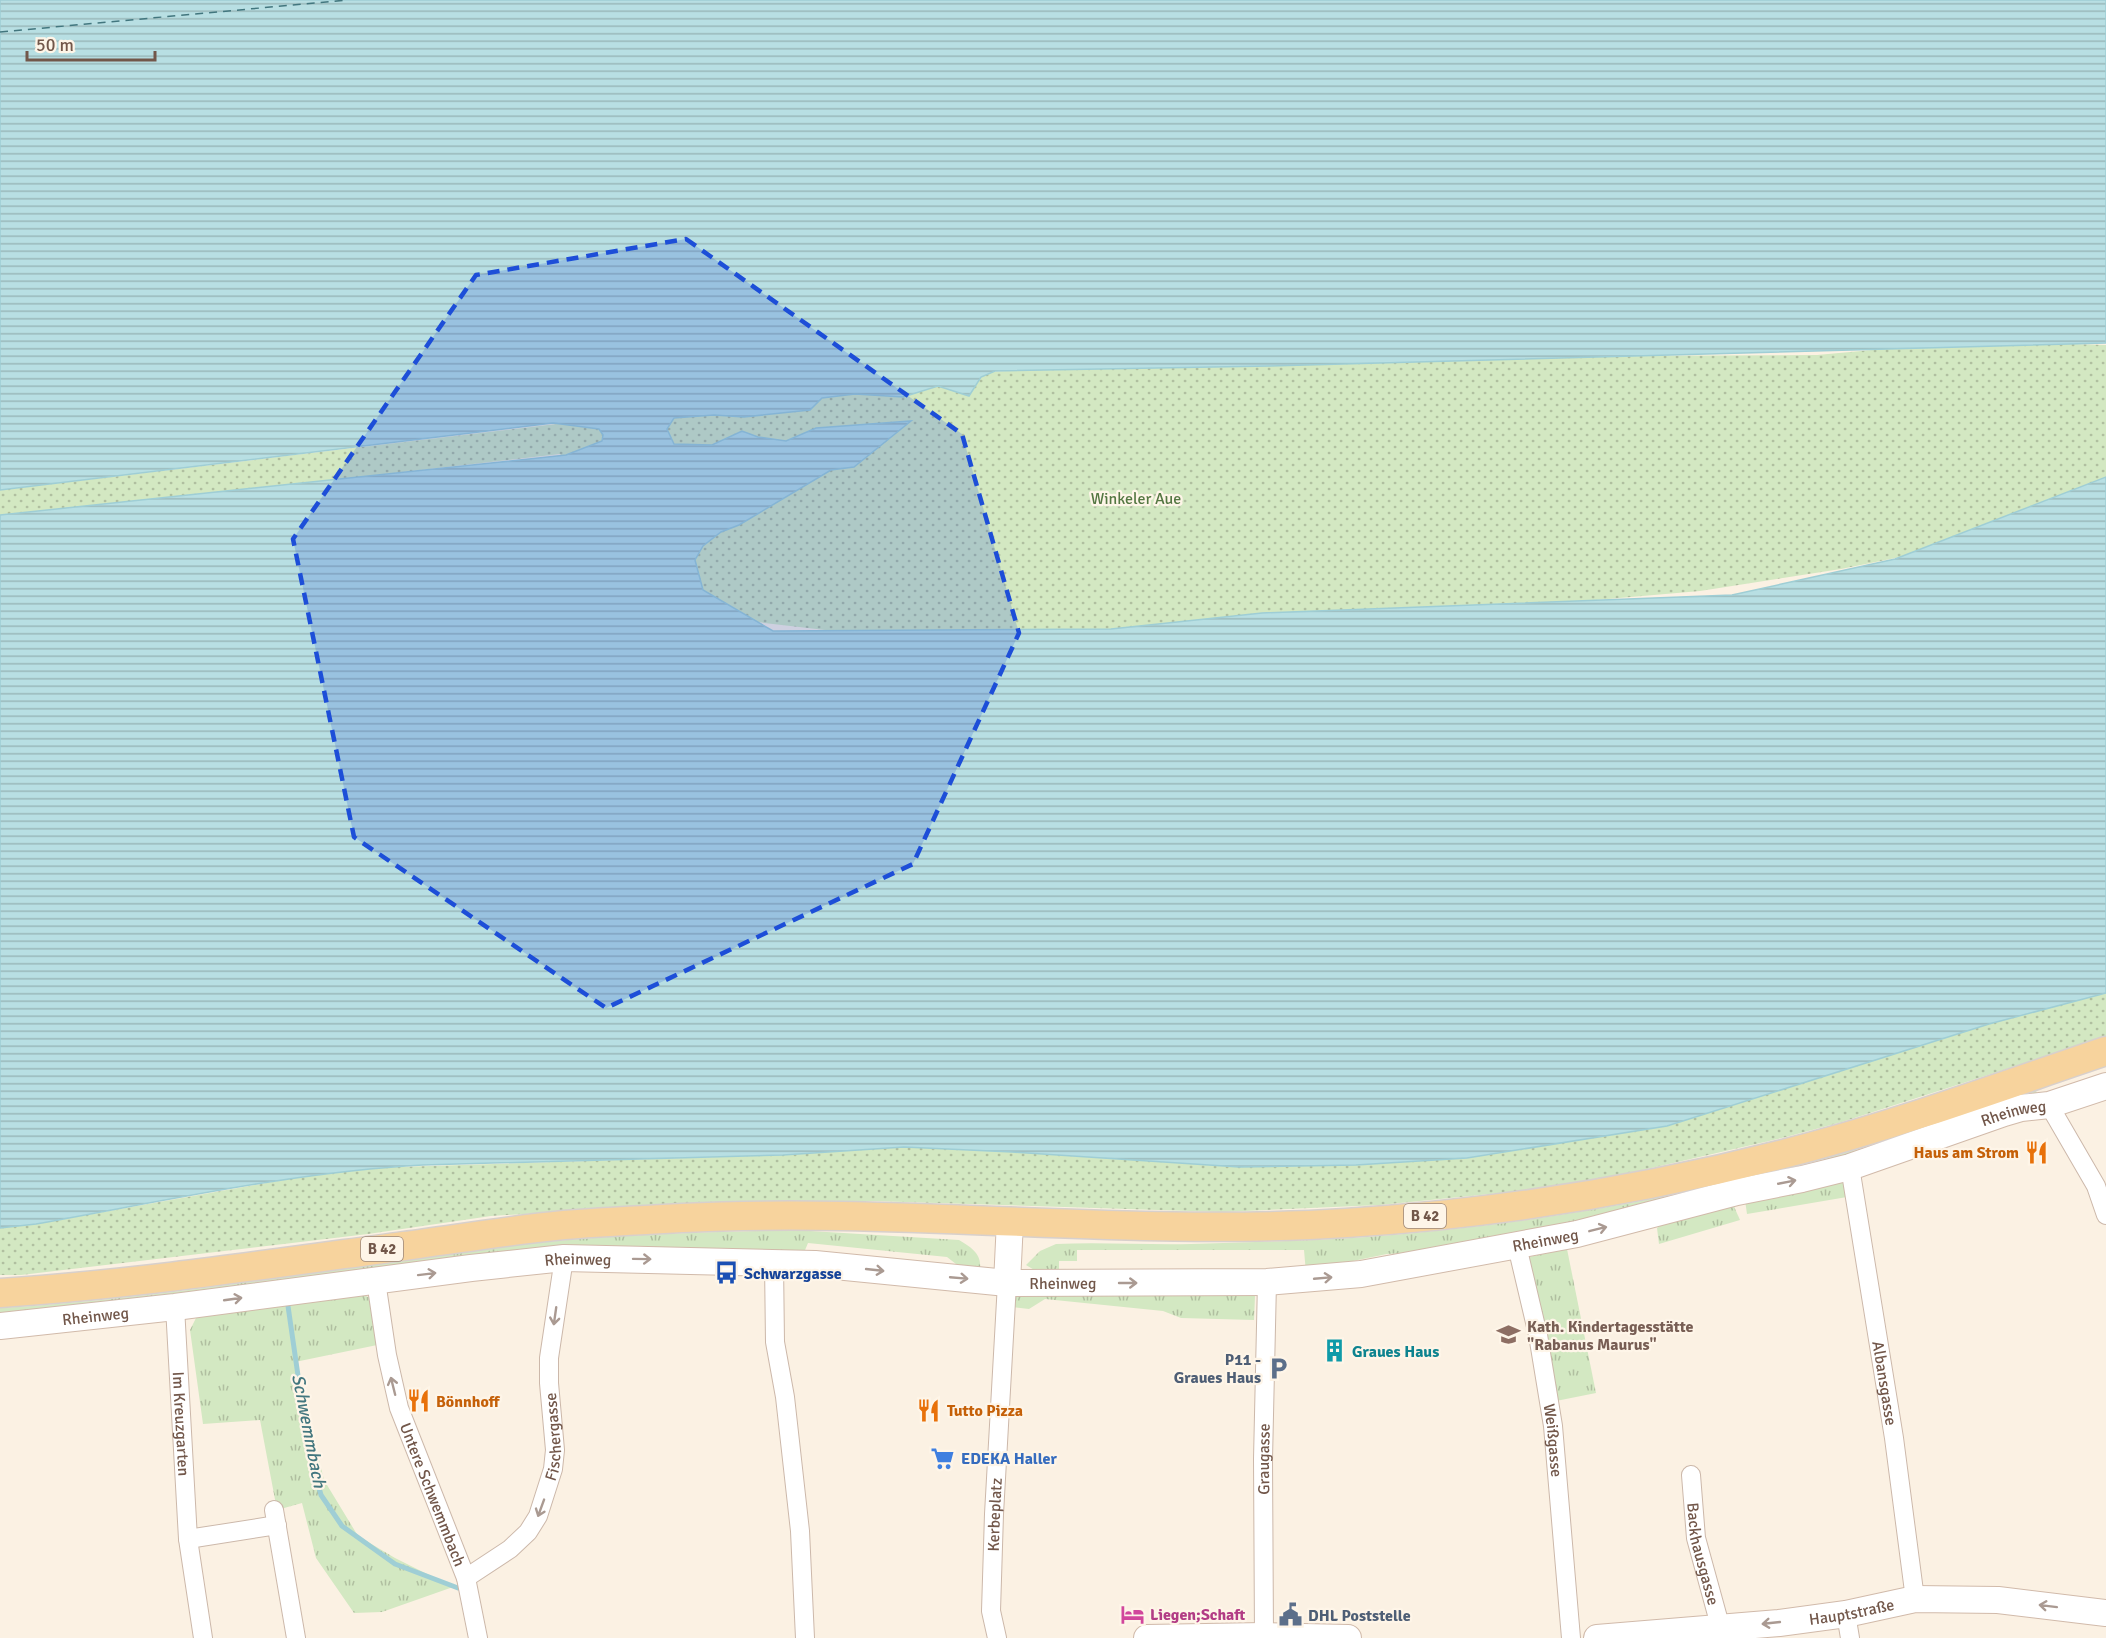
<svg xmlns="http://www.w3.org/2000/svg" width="2106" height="1638" viewBox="0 0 2106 1638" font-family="Signika,sans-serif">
  <defs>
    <pattern id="grass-tufts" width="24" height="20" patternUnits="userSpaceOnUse" patternTransform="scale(1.5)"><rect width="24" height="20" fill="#d3e8c2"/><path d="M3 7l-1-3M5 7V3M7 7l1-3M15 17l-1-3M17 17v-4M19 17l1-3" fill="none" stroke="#b0bfa0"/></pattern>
    <pattern id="park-dots" width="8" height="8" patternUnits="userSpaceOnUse" patternTransform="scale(1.5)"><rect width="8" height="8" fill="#d3e8c2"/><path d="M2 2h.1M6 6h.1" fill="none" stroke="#b0bfa0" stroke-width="1.8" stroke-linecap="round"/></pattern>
    <pattern id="water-rules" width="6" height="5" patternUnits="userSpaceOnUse" patternTransform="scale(1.5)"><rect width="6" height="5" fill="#b8dfe3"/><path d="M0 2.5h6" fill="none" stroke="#9ab8ba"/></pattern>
  </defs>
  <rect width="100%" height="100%" fill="#fbf1e3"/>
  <g fill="url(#grass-tufts)">
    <path d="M2035 1089 2038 1095 1874 1152 1459 1250 1387 1254 1319 1268 1306 1273 1304 1250H1077V1261H1059V1276L1046 1277 1026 1265 1040 1251 1056 1244C1101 1242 1146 1245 1191 1244 1250 1242 1309 1241 1367 1237 1540 1224 1712 1193 1879 1143 1932 1127 1984 1108 2035 1089Z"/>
    <polygon points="1844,1181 1847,1197 1747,1214 1745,1200"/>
    <polygon points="1732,1202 1740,1220 1659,1244 1657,1228 1660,1226"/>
    <path d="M794 1230 959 1240C971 1247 982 1254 980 1269L958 1271 956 1264 947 1257 808 1243 803 1255 749 1254 0 1318V1308C183 1298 363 1262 545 1242 628 1234 711 1232 794 1230Z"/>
    <polygon points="1567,1249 1596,1393 1556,1401 1529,1257"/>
    <polygon points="1014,1289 1255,1296 1254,1320 1181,1318 1163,1311 1045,1299 1029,1309 1013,1307"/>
    <polygon points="363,1295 373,1299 382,1344 295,1362 324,1480 358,1536 395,1558 453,1587 382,1612 354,1613 316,1558 302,1503 277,1510 260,1420 203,1424 190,1330 196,1318 206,1315"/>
  </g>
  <g fill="url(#park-dots)">
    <polygon points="1971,341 2106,345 2106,503 1920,553 1841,569 1700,591 1550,604 1146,632 886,637 722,618 684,573 560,454 0,518 0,490 902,383 962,373 1320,357 1817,355"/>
    <polygon points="2106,993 2106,1037 2103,1038 1842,1122 1786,1137 1621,1175 1520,1191 1380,1205 1222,1212 872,1201 739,1201 491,1216 368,1234 21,1275 0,1275 0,1228 36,1224 311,1175 365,1168 783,1155 904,1147 1012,1152 1239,1167 1356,1165 1467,1158 1667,1126 1989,1024"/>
  </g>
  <path fill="url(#water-rules)" stroke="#9fced5" stroke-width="1.5" d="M0 0H2106V343L1269 366 995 371 981 377 969 396 938 386 903 397 855 394 822 398 810 410 744 417 714 415 674 418 667 429 674 444 712 445 742 431 758 437 786 441 816 428 911 421 854 467 831 470 739 525 721 532 703 546 695 560 703 590 773 631 1111 629 1262 613 1732 595 1895 559 2106 477V993L1989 1024 1667 1126 1467 1158 1356 1165 1239 1167 1012 1152 904 1147 783 1155 423 1165C293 1172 165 1201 36 1224L0 1228V515L566 455 602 441 603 435 599 429 553 423 0 490Z"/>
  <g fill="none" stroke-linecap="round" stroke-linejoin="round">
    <polyline stroke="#9fced5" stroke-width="5" points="288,1306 309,1452 321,1495 342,1526 395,1564 458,1588"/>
    <polyline stroke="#42767e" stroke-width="1.5" stroke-dasharray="8 6" stroke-linecap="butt" points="0,32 347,0"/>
    <defs>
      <g id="street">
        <polyline points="2049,1105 2096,1186 2106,1215"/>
        <path id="s1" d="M1850 1167 1894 1438 1915 1599"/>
        <path id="s2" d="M1517 1246 1538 1335 1553 1426 1571 1638"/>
        <polyline points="774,1263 775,1342 785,1397 800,1531 805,1638"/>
        <path id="s3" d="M376 1281 387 1355 399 1408 466 1578 478 1638"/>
        <path id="s4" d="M175 1307 188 1539 203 1638"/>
        <path id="s5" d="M1691 1475 1696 1538 1721 1629"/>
        <polyline points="274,1510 296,1638"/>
        <polyline points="188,1539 277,1525"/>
        <path id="s6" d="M466 1578 510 1549 528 1532 538 1516 553 1469 555 1450 549 1383V1358L564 1258"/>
        <polyline points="1846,1614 1850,1638"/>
        <path id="s7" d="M1264 1636 1263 1459 1267 1282"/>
        <path id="s8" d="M997 1638 991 1611 994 1514 1007 1283"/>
      </g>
      <g id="secondary">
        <polyline points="1007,1283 1010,1221"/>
        <path id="s9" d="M0 1326 175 1307 471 1268 564 1258 815 1264 1007 1283 1267 1282 1361 1274 1577 1234 1737 1192 1802 1179 1850 1167 2004 1113 2021 1108 2049 1105 2106 1086"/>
        <polyline points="1147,1638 1264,1636 1348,1638"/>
        <path id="s10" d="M1597 1638 1779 1623 1846 1614 1915 1599 1998 1600 2106 1613"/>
      </g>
      <path id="primary" d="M0 1293C136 1284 270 1264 404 1246 457 1239 511 1230 564 1225 603 1222 642 1220 682 1218 903 1207 1125 1237 1346 1223 1504 1213 1657 1188 1810 1147 1910 1120 2008 1084 2106 1051"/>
    </defs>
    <use href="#street" stroke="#ccb8aa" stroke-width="20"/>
    <use href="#secondary" stroke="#d1baaa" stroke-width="28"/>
    <use href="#primary" stroke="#d8d0cc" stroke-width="31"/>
    <use href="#street" stroke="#fff" stroke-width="18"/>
    <use href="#secondary" stroke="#fff" stroke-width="26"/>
    <use href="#primary" stroke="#f7d39d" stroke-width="28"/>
  </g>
  <defs><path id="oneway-shaft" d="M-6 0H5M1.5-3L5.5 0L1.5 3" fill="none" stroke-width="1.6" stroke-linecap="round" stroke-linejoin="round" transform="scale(1.5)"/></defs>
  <g stroke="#aa9a92">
    <use href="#oneway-shaft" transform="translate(1787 1182) rotate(-11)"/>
    <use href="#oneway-shaft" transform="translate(1598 1229) rotate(-14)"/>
    <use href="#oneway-shaft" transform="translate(642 1259) rotate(1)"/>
    <use href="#oneway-shaft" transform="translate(875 1270) rotate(6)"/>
    <use href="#oneway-shaft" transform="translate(427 1274) rotate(-7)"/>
    <use href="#oneway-shaft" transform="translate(959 1278) rotate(5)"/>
    <use href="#oneway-shaft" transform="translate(1323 1278) rotate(-5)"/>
    <use href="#oneway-shaft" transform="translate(1128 1283)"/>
    <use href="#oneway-shaft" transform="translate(233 1299) rotate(-8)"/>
    <use href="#oneway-shaft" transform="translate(555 1316) rotate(98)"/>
    <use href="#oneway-shaft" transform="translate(393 1386) rotate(-104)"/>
    <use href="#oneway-shaft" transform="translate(541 1508) rotate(110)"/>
    <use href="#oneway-shaft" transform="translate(2048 1606) rotate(-173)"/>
    <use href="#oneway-shaft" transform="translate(1771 1623) rotate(174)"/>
  </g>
  <path fill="#1d4ed8" fill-opacity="0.2" stroke="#1d4ed8" stroke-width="4.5" stroke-dasharray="12 8" stroke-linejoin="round" d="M686 239 962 434 1019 633 913 864 606 1008 354 837 293 539 476 275Z"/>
  <defs>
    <symbol id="restaurant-bare" viewBox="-9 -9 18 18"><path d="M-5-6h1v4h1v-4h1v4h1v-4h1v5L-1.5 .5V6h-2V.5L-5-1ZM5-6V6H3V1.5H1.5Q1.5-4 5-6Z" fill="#e8710a" stroke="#fef5e8" stroke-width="2.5" paint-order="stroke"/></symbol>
    <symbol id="bus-bare" viewBox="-9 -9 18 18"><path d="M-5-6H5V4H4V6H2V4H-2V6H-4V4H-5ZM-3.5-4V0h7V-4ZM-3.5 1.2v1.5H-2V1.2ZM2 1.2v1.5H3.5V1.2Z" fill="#1a4fb4" stroke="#fef5e8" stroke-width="2.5" paint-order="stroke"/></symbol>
    <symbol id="school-bare" viewBox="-9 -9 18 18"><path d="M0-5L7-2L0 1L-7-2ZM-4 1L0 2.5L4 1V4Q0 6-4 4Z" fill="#8d6e63" stroke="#fef5e8" stroke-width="2.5" paint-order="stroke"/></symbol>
    <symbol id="building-bare" viewBox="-9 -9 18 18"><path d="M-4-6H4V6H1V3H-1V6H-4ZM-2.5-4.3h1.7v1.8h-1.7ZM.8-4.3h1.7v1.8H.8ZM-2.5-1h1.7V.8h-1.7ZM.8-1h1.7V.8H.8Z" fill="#0f9aa8" stroke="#fef5e8" stroke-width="2.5" paint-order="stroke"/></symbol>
    <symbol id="parking-bare" viewBox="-9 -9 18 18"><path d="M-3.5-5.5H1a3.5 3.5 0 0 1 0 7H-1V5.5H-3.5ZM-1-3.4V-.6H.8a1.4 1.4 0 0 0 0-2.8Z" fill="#5c6f8a" stroke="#fef5e8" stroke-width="2.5" paint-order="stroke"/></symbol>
    <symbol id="supermarket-bare" viewBox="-9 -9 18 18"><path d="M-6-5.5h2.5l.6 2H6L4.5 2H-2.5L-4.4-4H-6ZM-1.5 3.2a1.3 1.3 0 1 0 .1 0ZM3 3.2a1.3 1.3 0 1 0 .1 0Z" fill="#3f7fe0" stroke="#fef5e8" stroke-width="2.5" paint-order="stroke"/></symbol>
    <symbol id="hotel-bare" viewBox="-9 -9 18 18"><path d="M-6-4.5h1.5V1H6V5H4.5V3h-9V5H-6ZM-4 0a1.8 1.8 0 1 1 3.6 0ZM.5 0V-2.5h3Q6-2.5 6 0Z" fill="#d1479c" stroke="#fef5e8" stroke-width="2.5" paint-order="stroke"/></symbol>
    <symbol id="civic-bare" viewBox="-9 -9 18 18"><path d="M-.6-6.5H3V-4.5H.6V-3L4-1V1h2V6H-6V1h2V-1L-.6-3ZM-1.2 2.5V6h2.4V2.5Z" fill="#5c6f8a" stroke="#fef5e8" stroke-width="2.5" paint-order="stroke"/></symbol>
  </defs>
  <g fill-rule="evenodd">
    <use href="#restaurant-bare" x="2020" y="1136" width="33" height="33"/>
    <use href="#bus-bare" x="710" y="1256" width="33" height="33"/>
    <use href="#school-bare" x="1492" y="1318" width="33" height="33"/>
    <use href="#building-bare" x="1318" y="1334" width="33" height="33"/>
    <use href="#parking-bare" x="1262" y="1352" width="33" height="33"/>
    <use href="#restaurant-bare" x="402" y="1384" width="33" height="33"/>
    <use href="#restaurant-bare" x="912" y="1394" width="33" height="33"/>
    <use href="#supermarket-bare" x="926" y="1442" width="33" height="33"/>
    <use href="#hotel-bare" x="1116" y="1598" width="33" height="33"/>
    <use href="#civic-bare" x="1274" y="1598" width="33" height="33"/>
  </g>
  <g text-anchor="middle" stroke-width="4.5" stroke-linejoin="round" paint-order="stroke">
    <g fill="#fef5e8" stroke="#9c8679" stroke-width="1.5">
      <rect x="1404" y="1204" width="42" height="24" rx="4.5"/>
      <rect x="361" y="1237" width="42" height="24" rx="4.5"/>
    </g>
    <g font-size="15" font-weight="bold" fill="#72574a">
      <text x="1425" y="1221">B 42</text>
      <text x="382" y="1254">B 42</text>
    </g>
    <g font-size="16" fill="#547742" stroke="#fef5e8">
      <text x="1136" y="504">Winkeler Aue</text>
    </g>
    <g font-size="16" fill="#72574a" stroke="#fef5e8">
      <text dy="6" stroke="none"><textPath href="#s9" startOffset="2040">Rheinweg</textPath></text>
      <text dy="6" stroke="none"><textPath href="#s9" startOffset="1554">Rheinweg</textPath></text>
      <text dy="6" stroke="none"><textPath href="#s9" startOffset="582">Rheinweg</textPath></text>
      <text dy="6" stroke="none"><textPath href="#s9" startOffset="1068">Rheinweg</textPath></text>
      <text dy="6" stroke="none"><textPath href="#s9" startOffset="96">Rheinweg</textPath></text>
      <text dy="6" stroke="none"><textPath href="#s1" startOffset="219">Albansgasse</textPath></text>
      <text dy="6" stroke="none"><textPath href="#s4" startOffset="117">Im Kreuzgarten</textPath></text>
      <text dy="6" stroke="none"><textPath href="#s6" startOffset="178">Fischergasse</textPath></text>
      <text dy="6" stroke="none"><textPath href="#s2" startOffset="198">Weißgasse</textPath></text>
      <text dy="6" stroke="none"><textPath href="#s7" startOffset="177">Graugasse</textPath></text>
      <text dy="6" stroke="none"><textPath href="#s3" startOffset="222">Untere Schwemmbach</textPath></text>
      <text dy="6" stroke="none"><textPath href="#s8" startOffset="124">Kerbeplatz</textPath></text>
      <text dy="6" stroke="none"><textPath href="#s5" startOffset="80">Backhausgasse</textPath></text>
      <text dy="6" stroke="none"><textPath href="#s10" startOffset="256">Hauptstraße</textPath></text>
    </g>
    <g font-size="16" font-weight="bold" fill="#c56008" stroke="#fef5e8" text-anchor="start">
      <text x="2019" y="1158" text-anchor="end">Haus am Strom</text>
      <text x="436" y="1407">Bönnhoff</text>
      <text x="947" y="1416">Tutto Pizza</text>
    </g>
    <g font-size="16" font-weight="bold" fill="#164399" stroke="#fef5e8" text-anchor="start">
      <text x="744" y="1279">Schwarzgasse</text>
    </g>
    <g font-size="16" font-weight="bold" fill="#785e54" stroke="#fef5e8" text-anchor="start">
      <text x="1527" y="1332">Kath. Kindertagesstätte<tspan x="1527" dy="18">"Rabanus Maurus"</tspan></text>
    </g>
    <g font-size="16" font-weight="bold" fill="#0d838f" stroke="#fef5e8" text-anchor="start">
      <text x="1352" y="1357">Graues Haus</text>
    </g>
    <g font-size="16" font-weight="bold" fill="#4e5e75" stroke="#fef5e8" text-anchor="end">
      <text x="1261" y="1365">P11 -<tspan x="1261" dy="18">Graues Haus</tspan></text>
      <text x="1308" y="1621" text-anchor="start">DHL Poststelle</text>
    </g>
    <g font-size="16" font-weight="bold" fill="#366cbe" stroke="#fef5e8" text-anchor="start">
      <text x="961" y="1464">EDEKA Haller</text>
    </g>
    <g font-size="16" font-weight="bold" fill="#b23c85" stroke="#fef5e8" text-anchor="start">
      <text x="1150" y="1620">Liegen;Schaft</text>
    </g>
    <g font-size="18" font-style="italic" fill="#42767e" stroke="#fef5e8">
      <text transform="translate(309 1431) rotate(79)" y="6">Schwemmbach</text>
    </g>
  </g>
  <path d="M27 51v9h128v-9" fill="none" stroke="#72574a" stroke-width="3"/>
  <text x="36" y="51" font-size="18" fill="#72574a" stroke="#fef5e8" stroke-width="4.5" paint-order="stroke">50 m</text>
</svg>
